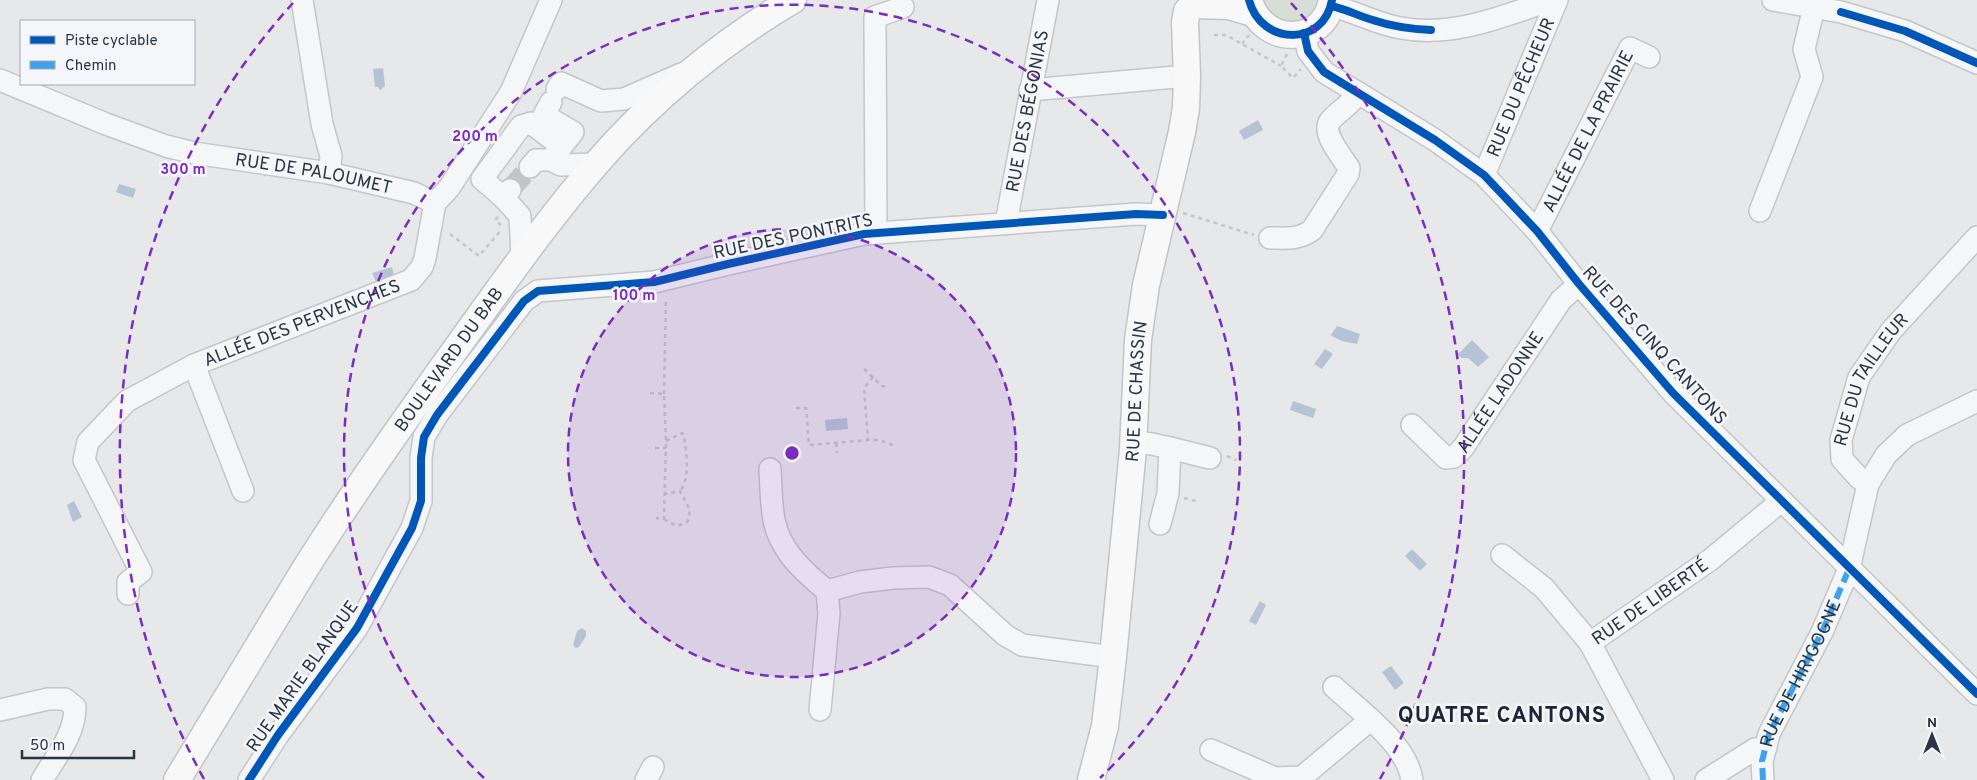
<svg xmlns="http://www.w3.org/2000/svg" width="1977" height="780" viewBox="0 0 1977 780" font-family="Overpass,sans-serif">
  <rect width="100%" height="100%" fill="#e6e8ea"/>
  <polygon fill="#d6ded6" points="1257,0 1321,0 1311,19 1279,25"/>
  <g fill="#b4c4d5">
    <polygon points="383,68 385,86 380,90 378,87 375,87 373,69"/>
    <polygon points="1258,120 1263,130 1244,140 1239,131"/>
    <polygon points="119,184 136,189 133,198 116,192"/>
    <polygon points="392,267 394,275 376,282 372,273"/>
    <polygon points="1337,326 1360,334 1357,344 1342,341 1332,336 1331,335"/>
    <polygon points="1472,340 1489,357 1478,367 1468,358 1461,358 1458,354"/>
    <polygon points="1325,349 1333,354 1322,369 1314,364"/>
    <polygon points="1293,401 1316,409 1313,418 1290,410"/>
    <polygon points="847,418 848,429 826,431 825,420"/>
    <polygon points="74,501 82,517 73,522 67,505"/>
    <polygon points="1412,549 1427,564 1420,571 1405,556"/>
    <polygon points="1260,601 1266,605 1256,625 1249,621"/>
    <polygon points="582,628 586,631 586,636 579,647 576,648 573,645 577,631"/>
    <polygon points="1391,666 1404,683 1395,690 1382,672"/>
  </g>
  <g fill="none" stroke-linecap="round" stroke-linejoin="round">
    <polyline stroke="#c1c4c9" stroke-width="21" stroke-dasharray="21 11" stroke-linecap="butt" points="510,190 530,167"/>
    <defs>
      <g id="minor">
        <polyline points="302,0 322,124 331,156 329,173"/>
        <polyline points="1773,0 1841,12 1905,31 1977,63"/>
        <path d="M1331 6C1355 11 1376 24 1401 28 1452 38 1504 16 1551 0"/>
        <polyline points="1304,33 1308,51 1324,72 1435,140 1484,175 1537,231 1579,284 1673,393 1977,694"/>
        <path id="s1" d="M0 80 106 124 166 146 194 153 329 173 414 193 435 203"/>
        <polyline points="557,89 561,83 601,101 624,99 681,74"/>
        <polyline points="1030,90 1187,76"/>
        <polyline points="551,102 544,115 573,132 551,160"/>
        <polyline points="530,167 536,160 551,160 561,165 596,164"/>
        <path id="s2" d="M1484 175 1557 0"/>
        <polyline points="510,190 504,198 520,216 522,257"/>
        <polyline points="504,198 482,179 521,126 531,123 561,146"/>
        <polyline points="435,203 449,188 511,92 551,0"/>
        <polyline points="1760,211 1812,77 1804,49 1814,7"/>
        <path id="s3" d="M1006 223 1048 0"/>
        <path id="s4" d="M1537 231 1630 48 1649 57"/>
        <polyline points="876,233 875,17 903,7"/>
        <path d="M1270 238C1285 238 1299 240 1312 230L1348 174 1349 168C1343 158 1321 133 1330 121 1338 111 1350 106 1358 93"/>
        <polyline points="194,365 243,491"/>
        <path id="s5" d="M1412 425 1446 458 1454 457 1463 448 1561 300 1579 284"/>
        <polyline points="1133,442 1152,444 1170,448 1168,493 1160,524"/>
        <polyline points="1170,448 1210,458"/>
        <path d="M770 469C771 486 771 504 774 520 780 551 804 572 827 591L829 613 820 710"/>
        <polyline points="1868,484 1886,455 1907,435 1977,401"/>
        <polyline points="1502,555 1544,588 1590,643"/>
        <polyline points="827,591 860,582 893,578 929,577 950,585 1005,635 1022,645 1113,657"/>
        <path id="s6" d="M128 594V582L141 572 84 460 88 442 127 401 194 365 411 280 422 267 425 258 435 203"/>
        <path d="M1334 687C1360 711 1407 744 1412 780"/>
        <path d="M0 710 48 699H65L75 707C75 735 56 756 42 780"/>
        <polyline points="1211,750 1275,778 1302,777 1370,720"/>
        <polyline points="249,780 278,735 357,628 412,528 421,501 421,458 424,437 437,415 524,301 538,291 654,282 728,264 864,234 1136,214 1163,215"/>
        <polyline points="646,780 653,767"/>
        <path id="s7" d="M1663 780 1590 643 1710 560 1774 507 1780 500"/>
        <polyline points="1706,780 1755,749 1766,748"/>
        <path id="s8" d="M1763 780 1762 761 1769 734 1822 632 1849 569 1868 484 1859 478 1842 459 1841 440 1859 377 1891 331 1977 237"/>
      </g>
      <g id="major">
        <path d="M1249 0C1261 46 1324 47 1332 0"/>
        <polyline points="1193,5 1229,6 1253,13"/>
        <path id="s9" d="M177 780C220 710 262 639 305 569 356 488 412 410 468 332 509 275 550 217 596 164 650 101 721 42 793 0"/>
        <path id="s10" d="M1091 780 1105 726 1113 657 1133 449 1138 340 1146 285 1182 132 1186 108 1187 76 1185 22 1187 11 1198 0"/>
      </g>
    </defs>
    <use href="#minor" stroke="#c4c6c8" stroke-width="24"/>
    <use href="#major" stroke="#c2c5c8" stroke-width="29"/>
    <g stroke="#c5c6ca" stroke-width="2.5" stroke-dasharray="4 4" stroke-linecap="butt">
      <polyline points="1214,35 1226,35 1281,66"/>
      <polyline points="1242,44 1249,35"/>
      <polyline points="1287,54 1281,66 1293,78 1301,69"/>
      <polyline points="1183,213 1254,235"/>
      <polyline points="498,217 495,220 502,226"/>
      <polyline points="450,234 479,256 502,229"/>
      <polyline points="864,369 882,386 889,387"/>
      <polyline points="873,377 864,388 868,440 879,440 895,446"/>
      <polyline points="650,393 664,394 666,441 664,519 656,518"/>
      <polyline points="664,394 666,298"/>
      <polyline points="796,408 806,408 809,445 868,440"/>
      <path d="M666 441 682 433 684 436C686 451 691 478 680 491"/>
      <polyline points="836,443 837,453"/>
      <polyline points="655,448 666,448"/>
      <polyline points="1227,456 1236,460"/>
      <polyline points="1184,498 1196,501"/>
      <path d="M664 519C673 525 678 528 688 521L690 510 680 491 665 494"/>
    </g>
    <use href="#minor" stroke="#f5f6f7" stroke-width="21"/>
    <use href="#major" stroke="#f8f8f8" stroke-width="26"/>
    <polyline stroke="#3ea3ec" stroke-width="6" stroke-dasharray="12 6" stroke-linecap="butt" points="1763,780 1762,761 1769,734 1822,632 1849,569"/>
    <defs>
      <g id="cycleway">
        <path d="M1249 0C1261 46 1324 47 1332 0"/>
        <path d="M1331 6C1347 9 1360 17 1376 21 1394 27 1411 29 1431 30"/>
        <polyline points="1841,12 1905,31 1977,63"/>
        <polyline points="1304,33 1308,51 1324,72 1435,140 1484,175 1537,231 1579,284 1673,393 1977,694"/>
        <polyline points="249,780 278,735 357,628 412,528 421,501 421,458 424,437 437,415 524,301 538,291 654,282 728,264 864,234 1136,214 1163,215"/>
      </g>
    </defs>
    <use href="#cycleway" stroke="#f4f6f9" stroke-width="11"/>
    <use href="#cycleway" stroke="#0057b8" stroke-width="8"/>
  </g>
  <circle cx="792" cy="453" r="224" fill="#7b2cbf" fill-opacity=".12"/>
  <g fill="none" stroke="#7b2cbf" stroke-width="2.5" stroke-dasharray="9 6">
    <circle cx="792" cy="453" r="224"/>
    <path d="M484 778A448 448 0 1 1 1100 778"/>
    <path d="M204 779A672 672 0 0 1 293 3M1291 3A672 672 0 0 1 1380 779"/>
  </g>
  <g text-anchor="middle" stroke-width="5" stroke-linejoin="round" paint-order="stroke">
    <g font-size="18" fill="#2b3445" stroke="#f4f6f9">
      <text dy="6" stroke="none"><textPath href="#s2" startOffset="95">RUE DU PÊCHEUR</textPath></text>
      <text dy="6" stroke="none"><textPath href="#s3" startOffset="114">RUE DES BÉGONIAS</textPath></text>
      <text dy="6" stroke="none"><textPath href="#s4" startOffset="112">ALLÉE DE LA PRAIRIE</textPath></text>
      <text dy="6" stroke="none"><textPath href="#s1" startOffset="329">RUE DE PALOUMET</textPath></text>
      <text transform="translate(793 236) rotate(-12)" y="6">RUE DES PONTRITS</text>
      <text dy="6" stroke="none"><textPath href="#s6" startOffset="421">ALLÉE DES PERVENCHES</textPath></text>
      <text transform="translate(1655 345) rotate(48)" y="6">RUE DES CINQ CANTONS</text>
      <text dy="6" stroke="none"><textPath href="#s9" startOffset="501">BOULEVARD DU BAB</textPath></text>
      <text dy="6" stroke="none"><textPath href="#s8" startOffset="441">RUE DU TAILLEUR</textPath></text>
      <text dy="6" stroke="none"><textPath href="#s10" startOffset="392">RUE DE CHASSIN</textPath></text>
      <text dy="6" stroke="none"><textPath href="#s5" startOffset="135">ALLÉE LADONNE</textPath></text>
      <text dy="6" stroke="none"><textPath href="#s7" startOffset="228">RUE DE LIBERTÉ</textPath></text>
      <text dy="6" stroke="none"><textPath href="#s8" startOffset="115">RUE DE HIRIGOGNE</textPath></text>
      <text transform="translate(302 676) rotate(-55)" y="6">RUE MARIE BLANQUE</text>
    </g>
    <g font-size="22" font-weight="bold" letter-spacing="1" fill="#1d2536" stroke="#f4f6f9">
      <text x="1502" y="722">QUATRE CANTONS</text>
    </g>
  </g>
  <circle cx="792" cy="453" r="8" fill="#7b2cbf" stroke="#f4f6f9" stroke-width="2.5"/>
  <g font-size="15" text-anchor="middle" font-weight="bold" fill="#7b2cbf" stroke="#f4f6f9" stroke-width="5" stroke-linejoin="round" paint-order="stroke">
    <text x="475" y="141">200 m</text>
    <text x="183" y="174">300 m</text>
    <text x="634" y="300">100 m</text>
  </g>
  <rect x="20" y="20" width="175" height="65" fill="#f4f6f9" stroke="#a4a8b1"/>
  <rect x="30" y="36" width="25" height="8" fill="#0057b8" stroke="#a4a8b1"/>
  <text x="65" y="45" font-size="15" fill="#2b3445">Piste cyclable</text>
  <rect x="30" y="61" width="25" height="8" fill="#3ea3ec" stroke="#a4a8b1"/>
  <text x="65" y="70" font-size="15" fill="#2b3445">Chemin</text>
  <g transform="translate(1932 735)" stroke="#f4f6f9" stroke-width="4" paint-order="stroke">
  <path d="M0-4L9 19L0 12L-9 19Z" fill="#2b3445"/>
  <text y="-8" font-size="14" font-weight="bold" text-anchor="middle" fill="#2b3445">N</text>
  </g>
  <path d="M22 750v8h112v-8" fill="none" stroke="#2b3445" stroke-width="2.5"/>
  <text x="30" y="750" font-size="15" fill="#2b3445" stroke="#f4f6f9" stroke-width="4" paint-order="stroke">50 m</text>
</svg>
